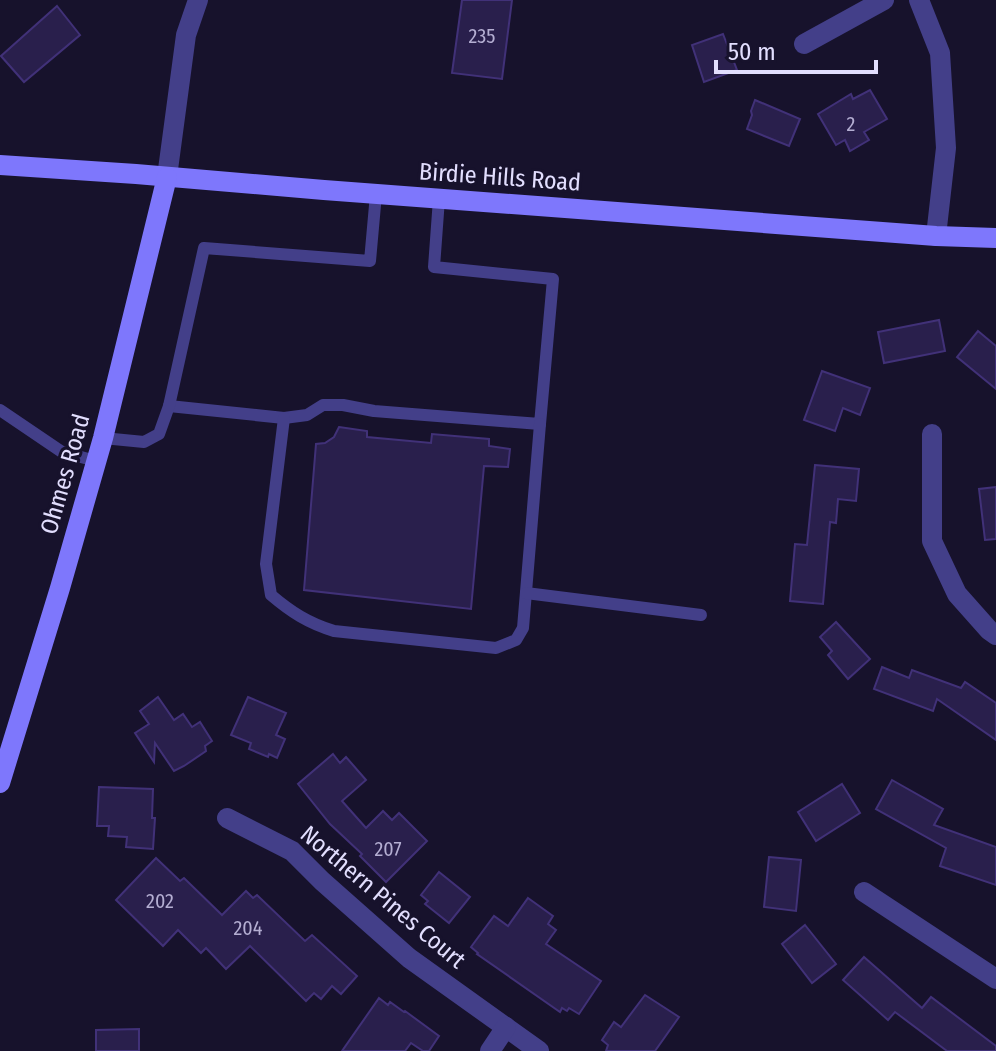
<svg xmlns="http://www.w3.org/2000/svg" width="996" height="1051" viewBox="0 0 996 1051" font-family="'Fira Sans Condensed',sans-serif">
  <rect width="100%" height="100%" fill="#17122c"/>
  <g fill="#291f4c" stroke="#413178" stroke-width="2">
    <polygon points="462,0 512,0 502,79 452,73"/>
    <polygon points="57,6 80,35 24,82 1,56"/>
    <polygon points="723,34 737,70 704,82 692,45"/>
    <polygon points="870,90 887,119 864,132 869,140 850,151 845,140 836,145 818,114 851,94 853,99"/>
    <polygon points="755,100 800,119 789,146 747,129 752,115 751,111"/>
    <polygon points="939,320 945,351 884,363 878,332"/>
    <polygon points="978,331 996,346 996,389 957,357"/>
    <polygon points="822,371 870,388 860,415 843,408 835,431 804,420"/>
    <polygon points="339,427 367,431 367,437 431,443 432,434 489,439 489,446 510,449 508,467 484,466 471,609 304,590 316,444 325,443 334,437"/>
    <polygon points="815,465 859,469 856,501 838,499 836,523 830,522 823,604 790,601 795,544 807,545"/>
    <polygon points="996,487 996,539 985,540 979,489"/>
    <polygon points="836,622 870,659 848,679 828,655 832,651 820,637"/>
    <polygon points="882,667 909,678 912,670 961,688 965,682 996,703 996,740 937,699 933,711 874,689"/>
    <polygon points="158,697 174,720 183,714 192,727 200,722 212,741 205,746 206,751 184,766 174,771 155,743 154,762 135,733 149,724 140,711"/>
    <polygon points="248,697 286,713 276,735 285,739 277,758 269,754 268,757 249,749 251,743 231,735"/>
    <polygon points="333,754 340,763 346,757 366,780 342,801 366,828 383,811 392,820 399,813 427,841 386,882 360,856 362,854 330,824 298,784"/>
    <polygon points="892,780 943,809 934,825 996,847 996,885 940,866 946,848 876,809"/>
    <polygon points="842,784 860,813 816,841 798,812"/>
    <polygon points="99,787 153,789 152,818 155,818 153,849 126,847 127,837 108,836 109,826 97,826"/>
    <polygon points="769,857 801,860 796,911 764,907"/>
    <polygon points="156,858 180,881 184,878 222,915 246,891 253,898 257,895 305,941 312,935 357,976 341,994 332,986 321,999 314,993 306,1001 250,946 226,969 206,948 201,953 178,930 163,946 116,900"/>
    <polygon points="439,872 470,897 449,923 425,904 428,901 421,895"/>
    <polygon points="528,898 553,916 548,924 556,930 546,944 601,981 579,1014 569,1008 567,1011 562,1008 560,1012 477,954 478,953 471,947 494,916 508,926"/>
    <polygon points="805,925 836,964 812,983 782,944"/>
    <polygon points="864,957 922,1008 931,997 996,1046 996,1051 947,1051 895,1012 888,1020 843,980"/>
    <polygon points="645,995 679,1017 655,1051 606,1051 608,1045 602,1040 614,1022 621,1027"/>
    <polygon points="379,998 388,1005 390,1002 404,1012 405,1011 439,1036 429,1051 423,1051 411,1043 405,1051 342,1051"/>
    <polygon points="139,1029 139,1051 96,1051 96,1030"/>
  </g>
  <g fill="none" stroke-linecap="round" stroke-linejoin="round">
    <g stroke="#433f89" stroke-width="12">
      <polyline points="169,406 284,418 307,415 323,405 343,405 374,411 540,424 553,279 434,267 439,199"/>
      <polyline points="0,410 62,452 96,461"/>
      <path d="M284 418 266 564 271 595C291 612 308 623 334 631L496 648 516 640 523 628 540 424"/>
      <polyline points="103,438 144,442 159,434 169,406 204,248 370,261 376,194"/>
      <polyline points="526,593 701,615"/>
    </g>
    <g stroke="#433f89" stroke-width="20">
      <polyline points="919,0 940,53 946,148 936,236"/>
      <polyline points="804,44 884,0"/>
      <polyline points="167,177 186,35 198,0"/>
      <polyline points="932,434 932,541 957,594 989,630 996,635"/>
      <polyline points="227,818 292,851 322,881 409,958 539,1051"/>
      <polyline points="864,892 996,979"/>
      <polyline points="490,1051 506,1027"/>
    </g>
    <g stroke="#7e77fc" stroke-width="20">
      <polyline points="0,165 136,174 324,190 936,236 996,238"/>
      <polyline points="0,783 60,588 103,438 167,177"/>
    </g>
  </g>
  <g text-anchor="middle" stroke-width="6" stroke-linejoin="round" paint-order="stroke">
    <g font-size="20" fill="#b4aed2">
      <text x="482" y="43">235</text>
      <text x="851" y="131">2</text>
      <text x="388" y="856">207</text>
      <text x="160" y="908">202</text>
      <text x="248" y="935">204</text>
    </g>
    <g font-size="24" fill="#e2defe" stroke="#17122c">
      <text transform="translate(500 177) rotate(4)" y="8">Birdie Hills Road</text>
      <text transform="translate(65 474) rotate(-74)" y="8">Ohmes Road</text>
      <text transform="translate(383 897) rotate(40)" y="8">Northern Pines Court</text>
    </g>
  </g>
  <path d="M716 60v12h160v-12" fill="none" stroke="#e2defe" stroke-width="4"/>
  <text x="728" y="60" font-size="24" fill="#e2defe" stroke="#17122c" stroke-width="6" paint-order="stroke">50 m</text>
</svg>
